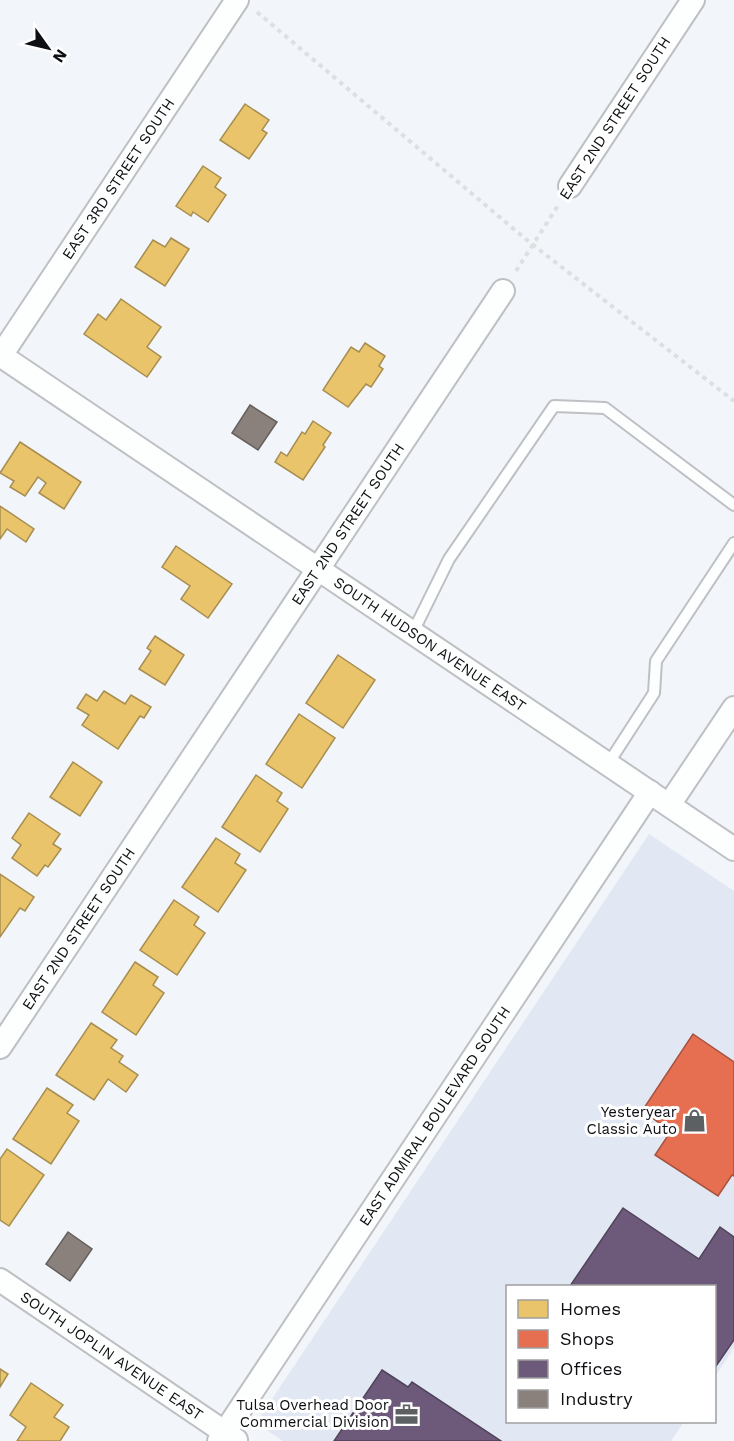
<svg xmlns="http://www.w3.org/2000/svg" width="734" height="1441" viewBox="0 0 734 1441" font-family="'Work Sans',sans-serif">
  <rect width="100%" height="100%" fill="#f2f5fa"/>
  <polygon fill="#e2e8f3" points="649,834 734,891 734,1348 715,1377 714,1286 508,1286 508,1422 684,1422 671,1441 283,1441 256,1423"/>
  <g fill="#e9c46a" stroke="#a78e50" stroke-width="1.5">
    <polygon points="245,104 269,120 262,130 267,133 249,159 220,140"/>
    <polygon points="203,166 221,178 215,187 226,195 208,222 193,212 191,216 176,206"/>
    <polygon points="171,238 189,249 165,286 135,267 153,240 165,247"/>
    <polygon points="121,299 161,327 147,347 161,357 147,377 84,334 98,314 106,320"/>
    <polygon points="365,343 385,356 379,366 383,369 371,387 366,384 348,407 323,390 351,347 359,352"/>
    <polygon points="313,421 331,433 323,445 325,447 303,480 275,462 281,452 287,456 302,432 305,434"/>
    <polygon points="20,442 81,482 64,509 39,493 46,483 38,477 25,496 10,487 14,481 0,473"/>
    <polygon points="0,506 34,529 26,542 7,529 0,539"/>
    <polygon points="176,546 232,584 208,618 181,599 190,586 162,567"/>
    <polygon points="155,636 184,655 165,685 139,669 151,651 147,648"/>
    <polygon points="338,655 375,680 343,728 306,703"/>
    <polygon points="104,691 125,704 131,695 151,707 144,718 140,716 118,749 82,725 89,715 77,708 86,694 97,701"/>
    <polygon points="299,714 335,738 302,788 266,764"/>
    <polygon points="73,762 102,782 80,816 50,797"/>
    <polygon points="256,775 282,793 277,801 288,809 260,852 222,827"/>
    <polygon points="29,813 60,834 53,844 61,849 48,867 45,865 37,876 12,858 21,845 12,838"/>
    <polygon points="216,838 240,854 235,863 246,870 218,912 182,887"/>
    <polygon points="0,874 34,897 25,911 20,908 0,937"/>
    <polygon points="174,900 199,917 194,925 205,933 177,975 140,950"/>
    <polygon points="135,962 158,977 153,985 164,993 136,1035 102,1012"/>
    <polygon points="91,1023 117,1040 111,1048 123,1056 119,1062 138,1075 126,1092 108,1079 94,1100 56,1075"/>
    <polygon points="47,1088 73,1105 67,1113 79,1121 51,1164 13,1139"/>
    <polygon points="7,1149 44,1175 9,1226 0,1220 0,1159"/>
    <polygon points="0,1369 8,1374 0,1387"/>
    <polygon points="31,1383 63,1405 54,1417 69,1427 60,1441 17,1441 26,1427 10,1415"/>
  </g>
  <polygon fill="#e76f51" stroke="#a6523e" stroke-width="1.5" points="693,1034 734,1062 734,1176 732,1175 718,1196 655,1155 671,1131 642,1111"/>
  <g fill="#6d597a" stroke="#50435b" stroke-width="1.5">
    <polygon points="623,1208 699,1259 720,1227 734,1237 734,1340 714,1369 714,1286 570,1286"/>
    <polygon points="382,1370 408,1387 412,1382 501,1441 334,1441"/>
  </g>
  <g fill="#8a817c" stroke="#645f5c" stroke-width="1.5">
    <polygon points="250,405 277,422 258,450 232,433"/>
    <polygon points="68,1232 92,1249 70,1281 46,1264"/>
  </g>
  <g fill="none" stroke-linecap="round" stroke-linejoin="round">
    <defs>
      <g id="lane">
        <polyline points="413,632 449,559 554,406 605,408 734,505"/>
        <polyline points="608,764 654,693 656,661 734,543"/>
      </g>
      <g id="street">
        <polyline points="570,186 693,0"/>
        <path id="s1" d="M0 355 734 849"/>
        <path id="s2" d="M0 357 237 0"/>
        <polyline points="669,805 734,708"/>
        <path id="s3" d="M0 1047 503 291"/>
        <path id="s4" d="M0 1280 236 1440"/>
        <path id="s5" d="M219 1441 650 792"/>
      </g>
    </defs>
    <use href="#lane" stroke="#bec0c4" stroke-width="14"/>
    <use href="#street" stroke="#bec0c4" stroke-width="26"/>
    <g stroke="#dedfe0" stroke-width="4" stroke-dasharray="4.5 4.5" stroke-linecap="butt">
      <polyline points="257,12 528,241 734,401"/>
      <polyline points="516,271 559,204"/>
    </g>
    <use href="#lane" stroke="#fdfefe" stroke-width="10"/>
    <use href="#street" stroke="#fdfefe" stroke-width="22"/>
  </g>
  <defs>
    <symbol id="shop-bare" viewBox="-9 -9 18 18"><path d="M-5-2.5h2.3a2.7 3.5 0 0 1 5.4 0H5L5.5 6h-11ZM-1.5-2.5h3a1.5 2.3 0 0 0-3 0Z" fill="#5d6063" stroke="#fff" stroke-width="2.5" paint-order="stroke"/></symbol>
    <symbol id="office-bare" viewBox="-9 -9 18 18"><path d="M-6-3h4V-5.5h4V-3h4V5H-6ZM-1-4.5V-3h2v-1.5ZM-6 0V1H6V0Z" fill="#5d6063" stroke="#fff" stroke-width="2.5" paint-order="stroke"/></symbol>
  </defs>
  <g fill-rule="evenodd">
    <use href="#shop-bare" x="678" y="1104" width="33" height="33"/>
    <use href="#office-bare" x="390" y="1398" width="33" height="33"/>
  </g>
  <g text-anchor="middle" stroke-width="6" stroke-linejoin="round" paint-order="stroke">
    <g font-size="15" fill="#0d0f12" stroke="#fff">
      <text transform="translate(615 118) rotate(-57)" y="5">EAST 2ND STREET SOUTH</text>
      <text dy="5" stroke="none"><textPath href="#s2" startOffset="214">EAST 3RD STREET SOUTH</textPath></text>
      <text dy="5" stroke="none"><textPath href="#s3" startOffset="628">EAST 2ND STREET SOUTH</textPath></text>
      <text dy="5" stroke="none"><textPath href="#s1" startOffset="518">SOUTH HUDSON AVENUE EAST</textPath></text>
      <text dy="5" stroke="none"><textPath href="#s3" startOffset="142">EAST 2ND STREET SOUTH</textPath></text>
      <text dy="5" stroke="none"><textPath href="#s5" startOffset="390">EAST ADMIRAL BOULEVARD SOUTH</textPath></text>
      <text dy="5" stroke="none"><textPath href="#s4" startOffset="135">SOUTH JOPLIN AVENUE EAST</textPath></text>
    </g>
    <g font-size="15" fill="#0d0f12" stroke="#fff" text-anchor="end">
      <text x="677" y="1117">Yesteryear<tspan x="677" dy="17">Classic Auto</tspan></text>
      <text x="389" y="1410">Tulsa Overhead Door<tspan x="389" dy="17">Commercial Division</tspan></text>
    </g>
  </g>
  <rect x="506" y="1285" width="210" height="138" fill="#ffffff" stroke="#9e9fa0" stroke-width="1.5"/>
  <rect x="518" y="1300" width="30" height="18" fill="#e9c46a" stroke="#9e9fa0" stroke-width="1.5"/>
  <text x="560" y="1315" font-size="18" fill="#0d0f12">Homes</text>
  <rect x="518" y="1330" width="30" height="18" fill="#e76f51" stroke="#9e9fa0" stroke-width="1.5"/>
  <text x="560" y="1345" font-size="18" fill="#0d0f12">Shops</text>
  <rect x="518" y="1360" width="30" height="18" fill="#6d597a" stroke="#9e9fa0" stroke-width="1.5"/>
  <text x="560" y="1375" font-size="18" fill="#0d0f12">Offices</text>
  <rect x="518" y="1390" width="30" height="18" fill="#8a817c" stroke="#9e9fa0" stroke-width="1.5"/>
  <text x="560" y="1405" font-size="18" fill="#0d0f12">Industry</text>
  <g transform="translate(48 48) rotate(124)" stroke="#ffffff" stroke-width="4.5" paint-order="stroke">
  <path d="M0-4.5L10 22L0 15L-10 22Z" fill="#0d0f12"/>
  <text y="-9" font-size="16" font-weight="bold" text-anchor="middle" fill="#0d0f12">N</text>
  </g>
</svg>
